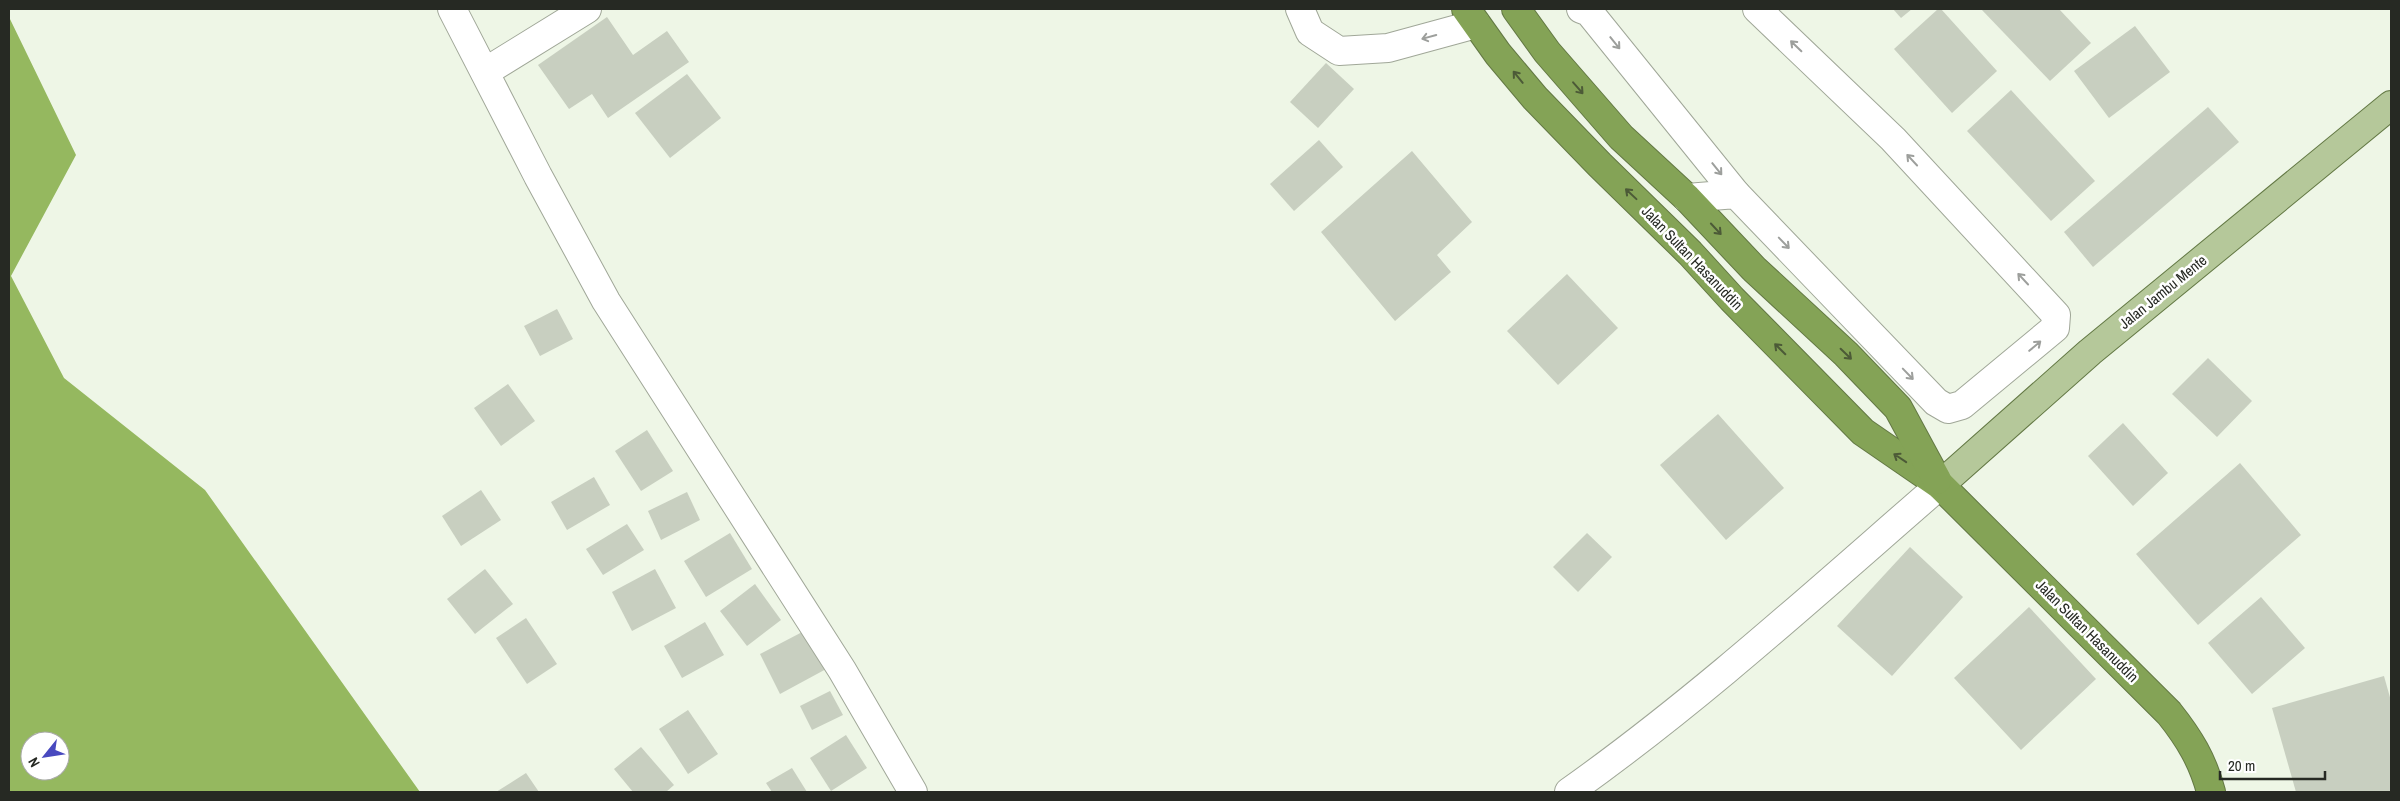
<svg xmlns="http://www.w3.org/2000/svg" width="2400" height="801" viewBox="0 0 2400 801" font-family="'Archivo Narrow',sans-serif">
  <rect width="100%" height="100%" fill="#eef6e6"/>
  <path fill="#95b85f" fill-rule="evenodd" d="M9 17 76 155 11 276 64 378 205 490 420 792H9ZM30 741H60V771H30Z"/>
  <g fill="#c8cfc0">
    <polygon points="1893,9 1912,9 1901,18"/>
    <polygon points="1938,9 1941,9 1997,71 1952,113 1894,49"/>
    <polygon points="1981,9 2059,9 2091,43 2050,81"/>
    <polygon points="607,17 633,55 667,31 689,62 608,118 592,94 569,109 538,65"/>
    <polygon points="2135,26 2170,72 2109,118 2074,71"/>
    <polygon points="1326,63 1354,89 1318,128 1290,102"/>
    <polygon points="687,74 721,118 670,158 635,113"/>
    <polygon points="2011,90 2095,181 2051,221 1967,131"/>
    <polygon points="2208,107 2239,142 2093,267 2064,232"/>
    <polygon points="1319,140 1343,167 1294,211 1270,184"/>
    <polygon points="1412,151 1472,222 1437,255 1451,272 1395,321 1321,232"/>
    <polygon points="1567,274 1618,328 1558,385 1507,331"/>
    <polygon points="557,309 573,339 540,356 524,326"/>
    <polygon points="2208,358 2252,401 2217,437 2172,394"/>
    <polygon points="508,384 535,421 501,446 474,408"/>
    <polygon points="1718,414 1784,488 1726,540 1660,465"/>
    <polygon points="2123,423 2168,473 2133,506 2088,456"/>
    <polygon points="647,430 673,471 641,491 615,451"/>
    <polygon points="2240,463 2301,535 2198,625 2136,554"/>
    <polygon points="594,477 610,505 567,530 551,502"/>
    <polygon points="481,490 501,520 461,546 442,516"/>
    <polygon points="687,492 700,520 661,540 648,511"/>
    <polygon points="627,524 644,550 603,575 586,549"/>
    <polygon points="730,533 752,569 706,597 684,561"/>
    <polygon points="1587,533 1612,557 1578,592 1553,567"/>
    <polygon points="1910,547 1963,597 1892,676 1837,626"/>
    <polygon points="485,569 513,604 475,634 447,599"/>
    <polygon points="655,569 676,608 632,631 612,592"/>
    <polygon points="755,584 781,620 747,646 720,611"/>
    <polygon points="2261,597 2305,648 2252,694 2208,643"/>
    <polygon points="2029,607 2096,679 2021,750 1954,678"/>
    <polygon points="526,618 557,664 527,684 496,638"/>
    <polygon points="705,622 724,655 682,678 664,646"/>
    <polygon points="808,629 828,668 780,694 760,654"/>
    <polygon points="2384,676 2391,701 2391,792 2296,792 2272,708"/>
    <polygon points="830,691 843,715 812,730 800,706"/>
    <polygon points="688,710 718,754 688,774 659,729"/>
    <polygon points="846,735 867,768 831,791 810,758"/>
    <polygon points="641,747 674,785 666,792 633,792 614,769"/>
    <polygon points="792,768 807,792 772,792 766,783"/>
    <polygon points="526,773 539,792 496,792"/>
  </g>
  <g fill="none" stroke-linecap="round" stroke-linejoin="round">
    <defs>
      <g id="minor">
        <polyline points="452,9 538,176 606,301 842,670 913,792"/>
        <polyline points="1300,9 1310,32 1339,51 1388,48 1476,24"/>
        <polyline points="1581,9 1589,12 1736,194"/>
        <polyline points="485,72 587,9"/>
        <polyline points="1687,198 1736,194 1936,402 1948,409 1962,405 2055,328 2056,315 1893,139 1757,9"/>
        <path d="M1569 792C1700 699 1819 590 1940 485"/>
      </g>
      <polyline id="major" points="1940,485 2090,352 2391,105"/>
      <g id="highway">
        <path d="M1466 9 1498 54 1535 98 1600 165 1690 253 1732 299 1863 432 1940 485 2169 713C2189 738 2203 761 2211 792"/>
        <polyline points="1516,9 1547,52 1621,137 1687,198 1754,269 1846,354 1898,408 1937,480"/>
      </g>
    </defs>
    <use href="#minor" stroke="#a0a798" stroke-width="30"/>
    <use href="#major" stroke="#637844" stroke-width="30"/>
    <use href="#highway" stroke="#637844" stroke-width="30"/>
    <use href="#minor" stroke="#fff" stroke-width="28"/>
    <use href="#major" stroke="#b5c89a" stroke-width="28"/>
    <use href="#highway" stroke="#84a356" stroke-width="28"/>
  </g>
  <defs><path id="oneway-shaft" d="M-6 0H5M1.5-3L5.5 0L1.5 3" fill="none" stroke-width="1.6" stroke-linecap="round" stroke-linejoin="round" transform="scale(1.25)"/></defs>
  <g stroke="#9d9f9c">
    <use href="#oneway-shaft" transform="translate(1429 37) rotate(165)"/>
    <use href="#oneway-shaft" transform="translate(1615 43) rotate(51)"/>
    <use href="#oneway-shaft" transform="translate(1796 46) rotate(-136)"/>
    <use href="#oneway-shaft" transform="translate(1912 160) rotate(-133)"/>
    <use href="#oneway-shaft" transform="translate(1717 169) rotate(51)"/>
    <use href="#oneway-shaft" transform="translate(1784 243) rotate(46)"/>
    <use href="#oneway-shaft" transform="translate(2023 279) rotate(-133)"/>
    <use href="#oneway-shaft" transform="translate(2035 346) rotate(-40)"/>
    <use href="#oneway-shaft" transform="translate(1908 374) rotate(46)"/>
  </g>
  <g stroke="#4c5a37">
    <use href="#oneway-shaft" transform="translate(1518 77) rotate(-129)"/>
    <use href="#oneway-shaft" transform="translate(1578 88) rotate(49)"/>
    <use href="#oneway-shaft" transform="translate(1631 194) rotate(-137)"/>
    <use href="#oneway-shaft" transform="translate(1716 229) rotate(47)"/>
    <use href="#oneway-shaft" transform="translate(1780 349) rotate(-135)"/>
    <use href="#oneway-shaft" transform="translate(1846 354) rotate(44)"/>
    <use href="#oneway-shaft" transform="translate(1900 458) rotate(-146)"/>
  </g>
  <g text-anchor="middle" stroke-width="5" stroke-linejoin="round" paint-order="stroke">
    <g font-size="15" fill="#262923" stroke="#fff">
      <text transform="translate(1692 258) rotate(46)" y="5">Jalan Sultan Hasanuddin</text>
      <text transform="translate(2163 292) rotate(-39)" y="5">Jalan Jambu Mente</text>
      <text transform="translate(2087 631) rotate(45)" y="5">Jalan Sultan Hasanuddin</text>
    </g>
  </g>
  <rect width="2400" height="801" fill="none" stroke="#262923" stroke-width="20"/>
  <g transform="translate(45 756) rotate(240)"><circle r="24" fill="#ffffff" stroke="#a8a9a7"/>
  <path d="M0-4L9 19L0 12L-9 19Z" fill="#4849bf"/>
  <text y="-8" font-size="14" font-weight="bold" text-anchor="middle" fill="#262923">N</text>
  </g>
  <path d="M2220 771v8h105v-8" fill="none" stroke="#262923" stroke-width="2.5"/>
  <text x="2228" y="771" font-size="15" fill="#262923" stroke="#ffffff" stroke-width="4" paint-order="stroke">20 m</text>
</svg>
